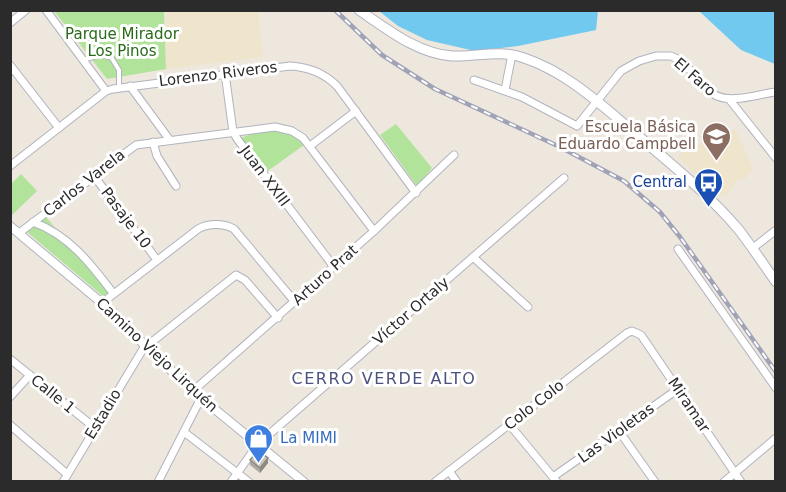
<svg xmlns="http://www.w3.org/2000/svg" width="786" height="492" viewBox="0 0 786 492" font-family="'DejaVu Sans',sans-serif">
  <rect width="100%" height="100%" fill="#ede7de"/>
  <g fill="#efe5cd">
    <polygon points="166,11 258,11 263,57 166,69"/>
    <polygon points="735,129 753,168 744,180 739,179 726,195 718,196 678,157 684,150"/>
  </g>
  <g fill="#b1e49a">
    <polygon points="54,11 164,11 166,69 107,79"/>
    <polygon points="396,124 432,168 417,186 380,135"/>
    <polygon points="268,129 288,131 304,145 265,173 240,138"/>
    <polygon points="21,174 37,191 11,216 11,184"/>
    <polygon points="46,217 110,292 104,297 26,231"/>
  </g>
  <g fill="#71c9ef">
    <polygon points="379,11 598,11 596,30 518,46 475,51 427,40 398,26"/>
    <polygon points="699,11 775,11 775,64 741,50"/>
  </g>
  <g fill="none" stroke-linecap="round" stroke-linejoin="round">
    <defs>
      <polyline id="service" points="83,60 100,55 111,57 119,70 119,87"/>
      <g id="minor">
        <polyline points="46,10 106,91"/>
        <polyline points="10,23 26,10"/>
        <polyline points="10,65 59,128"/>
        <polyline points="225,73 233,132 238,140 334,267"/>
        <path d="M474 80 522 97 577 126 621 71 639 61 656 56H671L680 60 715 95C731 104 758 94 776 92"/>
        <polyline points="130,86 169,139"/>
        <polyline points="505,90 512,54"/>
        <polyline points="729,99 776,158"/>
        <polyline points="153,142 157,156 176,186"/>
        <polyline points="310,146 356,111"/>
        <path d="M10 166 106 91 113 89 290 66C309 67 324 73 337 86L416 193"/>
        <polyline points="94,176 157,260"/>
        <path d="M33 222C69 235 91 264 113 293"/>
        <polyline points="19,233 136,145 275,127 292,131 303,138 374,231"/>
        <polyline points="753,248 776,230"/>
        <polyline points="678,249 776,388"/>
        <polyline points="473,257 528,307"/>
        <path d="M102 303 198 229C208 223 224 223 234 229L295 302"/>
        <polyline points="10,359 95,428"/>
        <polyline points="193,391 374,231 454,155"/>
        <polyline points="10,397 30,375"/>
        <polyline points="509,424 557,482"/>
        <polyline points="10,425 67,474"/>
        <polyline points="619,431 655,482"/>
        <polyline points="184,432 249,482"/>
        <polyline points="449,471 457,482"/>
        <polyline points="553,477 678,389"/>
        <polyline points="63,482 143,349 236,275 245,280 278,318"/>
        <polyline points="158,482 201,398"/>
        <polyline points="231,482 258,444 564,178"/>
        <polyline points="435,482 627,333 632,331 641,335 741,482"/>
        <polyline points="724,482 776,438"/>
      </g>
      <polyline id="tertiary" points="10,226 115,314 151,352 201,398 304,482"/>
      <path id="secondary" d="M359 10C387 29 418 54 452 56 477 57 499 49 524 58 564 71 598 102 629 128 667 161 707 192 739 230 752 247 764 265 776 282"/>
    </defs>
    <use href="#service" stroke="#b1b3bf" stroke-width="6"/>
    <use href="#minor" stroke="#b1b3bf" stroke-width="9"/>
    <use href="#tertiary" stroke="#b1b3bf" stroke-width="10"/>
    <use href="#secondary" stroke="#b1b3bf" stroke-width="11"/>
    <use href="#service" stroke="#fff" stroke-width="4"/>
    <use href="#minor" stroke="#fff" stroke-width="7"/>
    <use href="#tertiary" stroke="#fff" stroke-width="8"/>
    <use href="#secondary" stroke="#fff" stroke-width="9"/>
    <defs>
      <polyline id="rail" points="335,10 382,55 435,89 560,147 624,181 660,212 680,237 776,372"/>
    </defs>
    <use href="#rail" stroke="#a0a2b6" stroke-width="4.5"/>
    <use href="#rail" stroke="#fff" stroke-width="2" stroke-dasharray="7" stroke-linecap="butt"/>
  </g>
  <polygon fill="#ada9a2" points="250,460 268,463 260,473 250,465"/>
  <polygon fill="#8d8a84" points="268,458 268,463 260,473 260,468"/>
  <polygon fill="#c9c5bc" stroke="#8d8a84" stroke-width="1.5" points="257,452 260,452 268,458 260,468 250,460"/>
  <defs>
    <symbol id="school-pin" viewBox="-11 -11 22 30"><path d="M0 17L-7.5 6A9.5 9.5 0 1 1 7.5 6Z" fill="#8d6e63" stroke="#fff"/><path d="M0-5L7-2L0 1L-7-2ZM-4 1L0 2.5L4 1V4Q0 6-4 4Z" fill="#fff"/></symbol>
    <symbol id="bus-pin" viewBox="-11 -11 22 30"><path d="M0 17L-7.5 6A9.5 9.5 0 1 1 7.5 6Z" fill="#1a4fb4" stroke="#fff"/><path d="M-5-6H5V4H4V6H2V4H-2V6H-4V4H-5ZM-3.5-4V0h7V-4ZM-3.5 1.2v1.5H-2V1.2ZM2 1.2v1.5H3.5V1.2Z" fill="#fff"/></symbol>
    <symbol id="shop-pin" viewBox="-11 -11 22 30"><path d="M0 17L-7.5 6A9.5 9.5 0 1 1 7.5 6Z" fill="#3f7fe0" stroke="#fff"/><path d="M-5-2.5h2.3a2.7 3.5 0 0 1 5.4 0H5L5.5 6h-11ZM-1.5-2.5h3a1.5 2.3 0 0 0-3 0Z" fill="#fff"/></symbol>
  </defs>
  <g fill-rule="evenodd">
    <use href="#school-pin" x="700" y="120" width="33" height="45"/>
    <use href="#bus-pin" x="692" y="166" width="33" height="45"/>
    <use href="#shop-pin" x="242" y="422" width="33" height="45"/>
  </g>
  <g text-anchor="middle" stroke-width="6" stroke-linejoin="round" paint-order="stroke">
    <g font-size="15" fill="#286a1a" stroke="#fff">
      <text x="122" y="39">Parque Mirador<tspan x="122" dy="17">Los Pinos</tspan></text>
    </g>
    <g font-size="15" fill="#2b2b2b" stroke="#fff">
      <text transform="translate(218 74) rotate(-7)" y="5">Lorenzo Riveros</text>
      <text transform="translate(695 77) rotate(41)" y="5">El Faro</text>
      <text transform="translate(265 176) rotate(53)" y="5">Juan XXIII</text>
      <text transform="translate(84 183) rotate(-38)" y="5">Carlos Varela</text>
      <text transform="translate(126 218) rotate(53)" y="5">Pasaje 10</text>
      <text transform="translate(325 275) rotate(-42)" y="5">Arturo Prat</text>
      <text transform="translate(411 311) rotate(-41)" y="5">Víctor Ortaly</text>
      <text transform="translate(157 355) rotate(43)" y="5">Camino Viejo Lirquén</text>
      <text transform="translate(53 394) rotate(39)" y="5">Calle 1</text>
      <text transform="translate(534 405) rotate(-38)" y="5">Colo Colo</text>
      <text transform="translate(689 405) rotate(56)" y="5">Miramar</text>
      <text transform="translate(103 414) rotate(-59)" y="5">Estadio</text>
      <text transform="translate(616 433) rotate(-36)" y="5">Las Violetas</text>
    </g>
    <g font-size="15" fill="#785e54" stroke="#fff" text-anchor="end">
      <text x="696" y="132">Escuela Básica<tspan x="696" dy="17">Eduardo Campbell</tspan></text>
    </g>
    <g font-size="15" fill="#164399" stroke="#fff" text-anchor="end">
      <text x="687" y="187">Central</text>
    </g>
    <g font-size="15" fill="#366cbe" stroke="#fff" text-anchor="start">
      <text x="280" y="443">La MIMI</text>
    </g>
    <g font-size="16" letter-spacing="1.5" fill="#4b527d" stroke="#fff">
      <text x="384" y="384">CERRO VERDE ALTO</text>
    </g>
  </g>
  <rect width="786" height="492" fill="none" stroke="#2b2b2b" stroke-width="24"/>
</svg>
